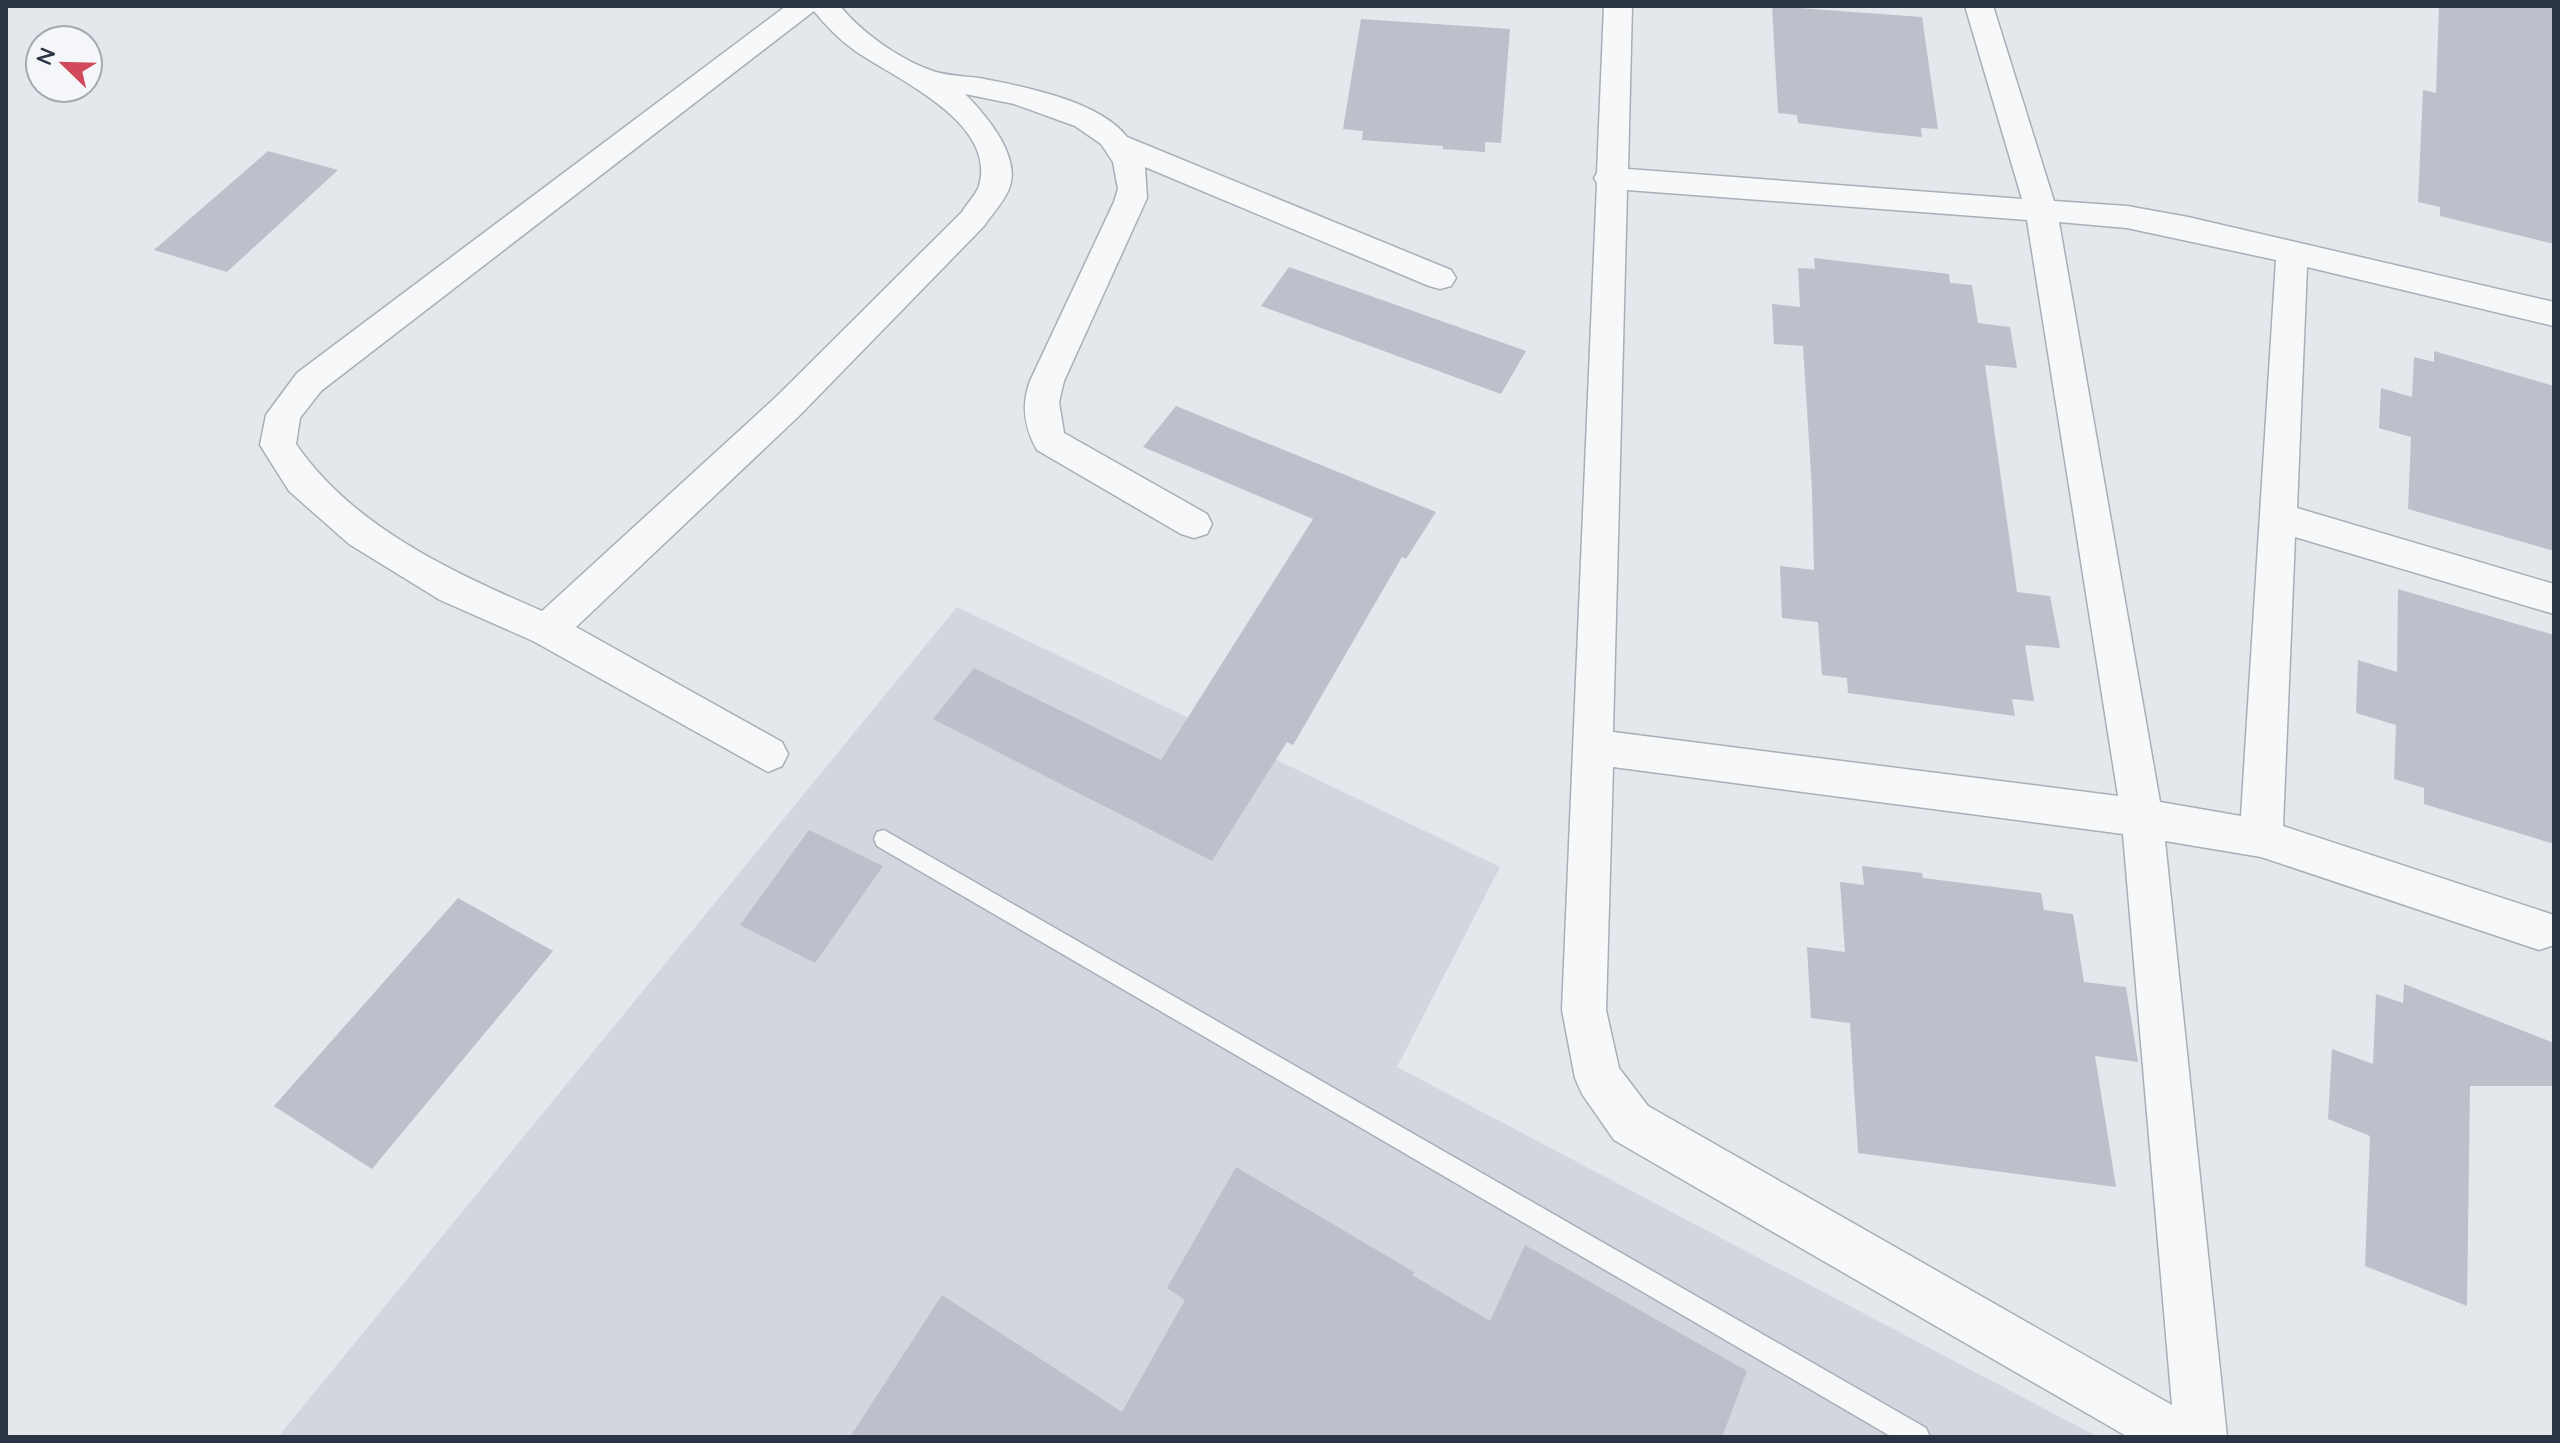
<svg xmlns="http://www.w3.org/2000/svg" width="2560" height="1443" viewBox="0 0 2560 1443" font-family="Quicksand,sans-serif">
  <rect width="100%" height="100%" fill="#e4e7ec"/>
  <polygon fill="#d2d6de" points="957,607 1500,867 1397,1067 2098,1437 278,1437"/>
  <g fill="#bbc0ca">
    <polygon points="1772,6 1922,17 1938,129 1921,128 1922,137 1880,133 1798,123 1797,115 1778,113"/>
    <polygon points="2439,6 2554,6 2554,244 2440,216 2440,207 2418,202 2423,90 2436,93"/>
    <polygon points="1361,19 1510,29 1501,143 1485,142 1485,152 1443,149 1443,146 1362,140 1363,131 1343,129"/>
    <polygon points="268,151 338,170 227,272 154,250"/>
    <polygon points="1814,258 1949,274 1950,283 1972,285 1978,323 2010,327 2017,368 1985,365 2017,592 2050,596 2060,648 2025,645 2034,701 2012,699 2015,716 1848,693 1847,678 1822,675 1818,622 1782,618 1780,566 1814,570 1812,489 1803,346 1774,344 1772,304 1800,307 1798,268 1815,269"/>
    <polygon points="1289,267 1526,351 1501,394 1261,306"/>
    <polygon points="2434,351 2554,386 2554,551 2408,509 2411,437 2379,428 2381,388 2412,397 2414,357 2434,362"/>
    <polygon points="1176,406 1436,512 1406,559 1402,557 1293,745 1287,742 1212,861 933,719 974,668 1161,760 1313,519 1143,447"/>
    <polygon points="2398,589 2554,635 2554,844 2424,804 2424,788 2394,779 2396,725 2356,713 2358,660 2397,672"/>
    <polygon points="809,830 883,866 815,963 740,925"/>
    <polygon points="1862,866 1922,873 1923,878 2041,893 2044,910 2073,914 2084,982 2126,987 2138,1062 2095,1056 2116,1187 1858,1153 1850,1023 1811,1018 1807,947 1845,952 1840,882 1864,885"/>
    <polygon points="458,898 553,951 372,1169 274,1106"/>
    <polygon points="2404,984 2554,1043 2554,1086 2470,1086 2467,1306 2365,1266 2370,1136 2328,1119 2332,1049 2373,1064 2376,994 2403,1003"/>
    <polygon points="1236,1167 1414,1272 1412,1275 1490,1321 1525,1245 1747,1371 1722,1437 850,1437 942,1295 1122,1412 1185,1300 1167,1288"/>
  </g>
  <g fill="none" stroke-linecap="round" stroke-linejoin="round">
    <defs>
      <polygon id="lane" points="884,830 1926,1428 1930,1437 1892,1437 877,846 874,839 877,832"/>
      <g id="street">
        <path d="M786 6H840C862 33 898 58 930 70 945 76 964 76 979 78 1022 86 1100 101 1127 137L1451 270 1456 278 1451 286 1440 289 1429 286 1145 167 1147 198 1064 381 1059 402 1064 433 1207 514 1212 524 1207 534 1194 538 1181 534 1037 450C1024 427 1021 405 1030 381L1114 202 1118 189 1113 162 1101 144 1075 126 1014 104 965 94C986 115 1022 157 1009 189 1003 203 992 214 984 226L800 415 576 627 782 742 788 754 782 766 768 772 533 641 440 600 349 544 289 491 260 445 266 415 297 373ZM814 11C826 26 839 39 854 50 893 78 998 121 979 186 976 195 967 203 962 212L776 397 542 611C452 572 353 527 296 444L300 418 321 391Z"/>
        <path d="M1604 6H1632L1628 169 2022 199 1965 6H1993L2054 201 2127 206 2188 217 2554 302V326L2307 267 2297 508 2554 584V614L2295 537 2283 826 2554 915V945L2539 950 2261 857 2165 841 2227 1437H2128L1614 1140 1582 1094 1575 1078 1562 1010 1597 183 1594 178 1597 173ZM1627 190 2027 220 2118 796 1613 732ZM2059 222 2127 228 2276 260 2241 816 2160 802ZM1613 767 2123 834 2172 1405 1648 1106 1619 1068 1606 1010Z"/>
      </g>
    </defs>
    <use href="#lane" stroke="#a9aeb7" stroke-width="3"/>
    <use href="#street" stroke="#a9aeb7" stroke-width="3"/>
    <use href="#lane" fill="#f7f8fa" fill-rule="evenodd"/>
    <use href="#street" fill="#f7f8fa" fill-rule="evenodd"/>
  </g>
  <rect width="2560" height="1443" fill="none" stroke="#2b3445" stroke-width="16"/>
  <g transform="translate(64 64) rotate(293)"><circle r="38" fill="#f4f6f9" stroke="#a4a8b1" stroke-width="2"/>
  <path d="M0-6L14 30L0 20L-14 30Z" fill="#d1495b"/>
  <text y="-12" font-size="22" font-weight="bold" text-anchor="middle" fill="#2b3445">N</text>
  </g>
</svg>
